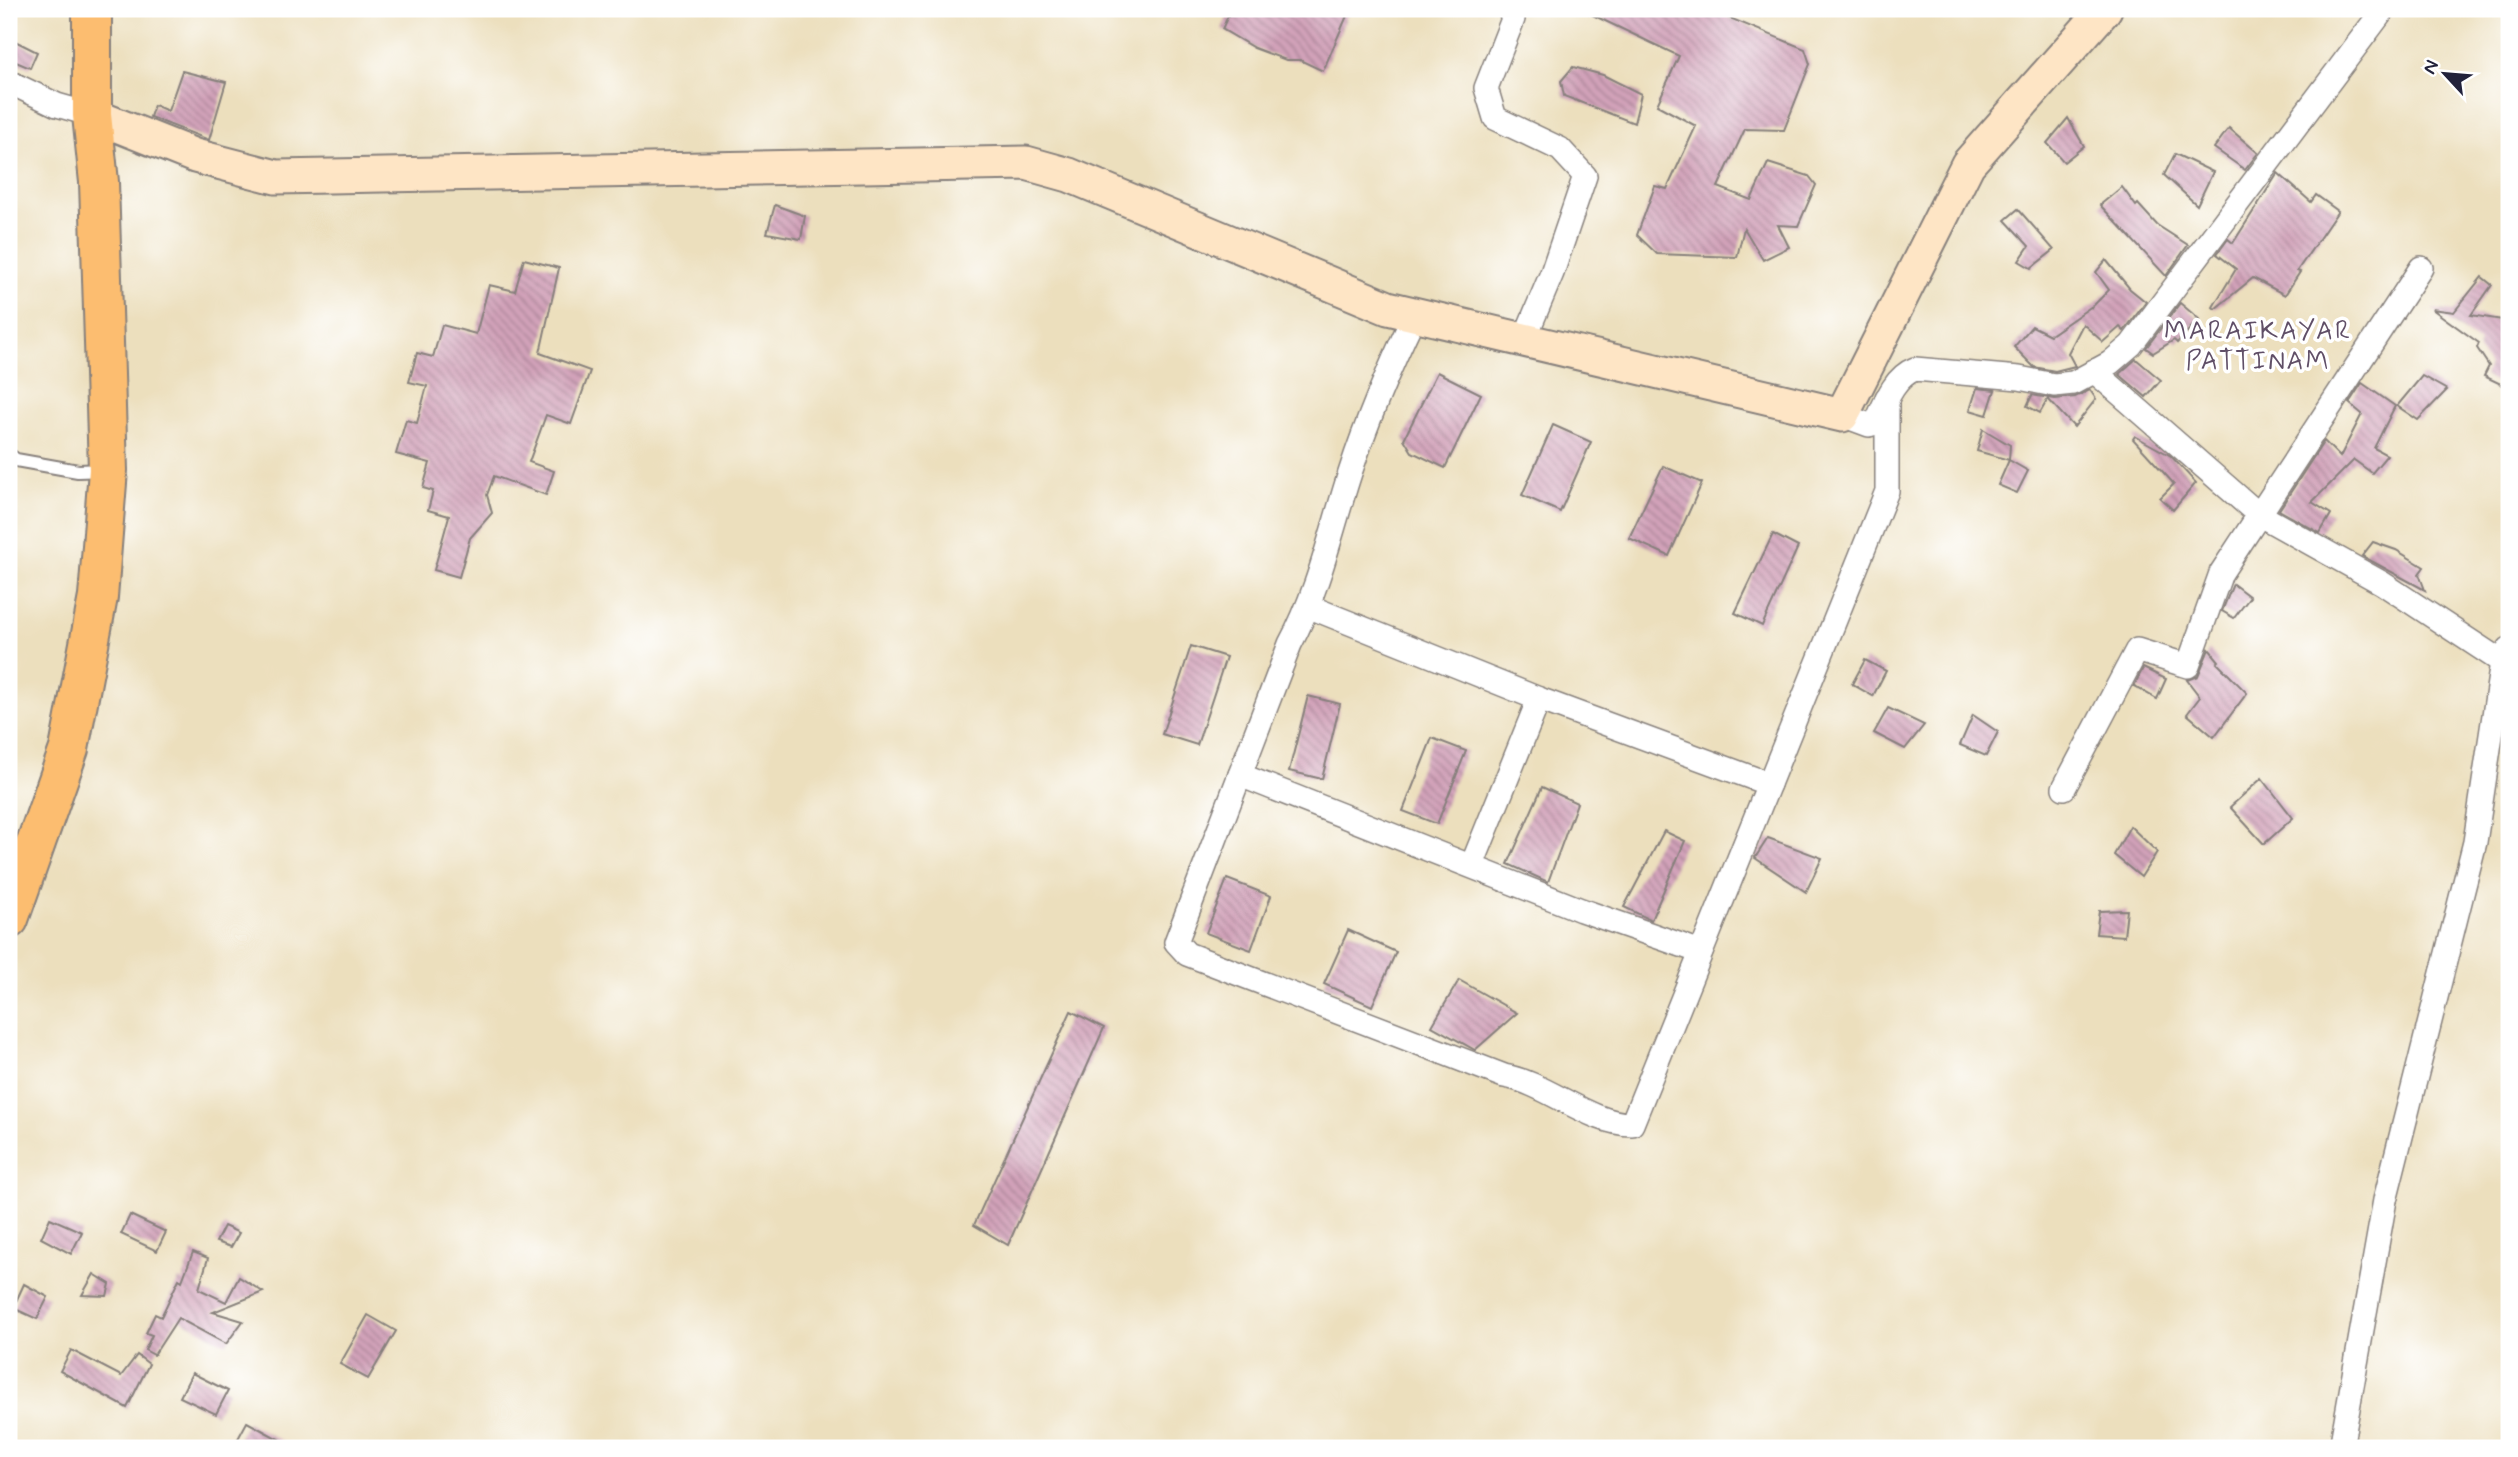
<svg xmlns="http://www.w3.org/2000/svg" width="2518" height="1457" viewBox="0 0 2518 1457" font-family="Mynerve,sans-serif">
  <defs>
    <pattern id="building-back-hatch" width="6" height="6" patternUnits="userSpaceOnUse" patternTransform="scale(1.75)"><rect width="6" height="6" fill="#d2a2b9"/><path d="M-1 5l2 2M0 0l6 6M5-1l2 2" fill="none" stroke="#aa8498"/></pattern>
  </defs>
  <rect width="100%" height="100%" fill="#fff"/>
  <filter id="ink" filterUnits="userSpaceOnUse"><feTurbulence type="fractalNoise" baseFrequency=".0143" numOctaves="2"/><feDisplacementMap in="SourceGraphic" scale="14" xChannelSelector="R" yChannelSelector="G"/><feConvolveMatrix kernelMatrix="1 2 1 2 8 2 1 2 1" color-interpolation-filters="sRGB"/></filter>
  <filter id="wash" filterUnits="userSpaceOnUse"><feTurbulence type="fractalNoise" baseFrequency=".00686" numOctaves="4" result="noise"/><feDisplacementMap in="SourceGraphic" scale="28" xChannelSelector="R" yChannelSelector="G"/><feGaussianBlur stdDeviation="1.57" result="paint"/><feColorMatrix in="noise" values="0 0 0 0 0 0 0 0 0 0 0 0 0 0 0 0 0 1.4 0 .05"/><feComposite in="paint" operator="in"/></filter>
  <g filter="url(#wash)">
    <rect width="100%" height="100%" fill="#ecdfbd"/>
    <g id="blocks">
      <g fill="url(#building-back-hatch)">
        <polygon points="1231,9 1350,9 1323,71 1300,60 1286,60 1254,48 1222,29"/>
        <polygon points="1580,9 1708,9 1805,49 1810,64 1784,130 1745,129 1718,187 1751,200 1768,163 1809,176 1816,185 1798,226 1778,225 1789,247 1763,260 1744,228 1737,257 1657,254 1637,235 1655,186 1667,189 1696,126 1657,105 1679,56"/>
        <polygon points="9,38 37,52 30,68 9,59"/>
        <polygon points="1573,67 1603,75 1641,94 1634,123 1564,96 1561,81"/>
        <polygon points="182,71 226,82 209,140 150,117 154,105 168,111"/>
        <polygon points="2068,118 2084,146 2064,162 2047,143"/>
        <polygon points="2229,128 2258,153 2245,170 2214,148"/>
        <polygon points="2175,154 2213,172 2197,205 2164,175"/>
        <polygon points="2278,173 2311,202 2316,195 2338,211 2297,271 2300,272 2285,295 2253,278 2215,309 2213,307 2236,269 2217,254 2228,239 2233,243"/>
        <polygon points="2122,187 2136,206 2138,204 2157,225 2188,245 2166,276 2100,205"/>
        <polygon points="775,205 805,216 801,239 767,233"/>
        <polygon points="2018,209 2054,250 2031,268 2019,261 2029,246 2005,220"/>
        <polygon points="524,259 559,268 540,353 590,371 571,424 546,415 529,462 554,471 546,495 494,476 487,495 492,513 470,538 459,577 434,570 449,516 428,510 433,491 423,488 430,463 396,454 406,420 417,423 427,386 409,382 417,353 433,357 442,325 476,334 489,285 515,291"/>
        <polygon points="2106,260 2130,289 2146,302 2124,331 2120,327 2103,342 2083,324 2068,353 2075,366 2055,371 2034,367 2014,347 2032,326 2050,335 2092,306 2091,308 2109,290 2096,272"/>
        <polygon points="2482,277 2492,285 2471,315 2509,321 2509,388 2484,376 2489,366 2477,348 2479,343 2432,309 2454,312"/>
        <polygon points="2180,303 2199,319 2177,343 2174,340 2153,353 2146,348"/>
        <polygon points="2136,359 2161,380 2146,397 2119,374"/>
        <polygon points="1437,372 1481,394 1445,468 1412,452 1404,439"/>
        <polygon points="2422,376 2447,390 2418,420 2397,406"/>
        <polygon points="2362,383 2395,406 2374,448 2387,455 2372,473 2354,460 2312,502 2331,514 2320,533 2279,510 2324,441 2340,457 2362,414 2349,403"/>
        <polygon points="1977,388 1995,390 1987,415 1970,410"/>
        <polygon points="2090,390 2096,399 2074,427 2048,399 2040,413 2027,406 2032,395 2055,399 2075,397"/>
        <polygon points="1553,425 1591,442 1560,512 1522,495"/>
        <polygon points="1983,429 2010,445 2009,460 1977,451"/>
        <polygon points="2135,436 2171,456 2196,483 2173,510 2160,498 2174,484 2133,439"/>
        <polygon points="2009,460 2028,471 2017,493 1998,485"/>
        <polygon points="1663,466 1702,483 1669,556 1629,538"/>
        <polygon points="1773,534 1798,547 1762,626 1735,613"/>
        <polygon points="2373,542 2396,550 2424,567 2419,574 2425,590 2362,556"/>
        <polygon points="2233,584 2250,597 2234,618 2222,611"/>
        <polygon points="1191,646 1226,657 1197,745 1162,734"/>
        <polygon points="2209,649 2219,661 2217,663 2247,693 2214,737 2187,714 2200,697 2187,680 2198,676"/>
        <polygon points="1865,660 1886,671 1873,696 1852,684"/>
        <polygon points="2143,668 2166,679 2157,699 2134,686"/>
        <polygon points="1308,696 1340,704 1322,779 1289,771"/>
        <polygon points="1888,708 1924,725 1905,749 1874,733"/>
        <polygon points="1973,715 1998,732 1986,756 1960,745"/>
        <polygon points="1432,738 1466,751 1437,824 1403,811"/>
        <polygon points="2262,778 2293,818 2264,844 2230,807"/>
        <polygon points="1542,787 1577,803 1548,882 1508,864"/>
        <polygon points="2130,826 2157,852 2141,877 2114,855"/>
        <polygon points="1664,831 1685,841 1651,920 1624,907"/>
        <polygon points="1768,838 1822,858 1806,892 1755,858"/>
        <polygon points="1227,879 1271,896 1251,950 1206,933"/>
        <polygon points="2127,910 2124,936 2096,934 2099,911"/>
        <polygon points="1348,930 1396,952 1372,1006 1324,984"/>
        <polygon points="1459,980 1517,1013 1475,1050 1432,1026"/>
        <polygon points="1071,1011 1104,1028 1008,1245 974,1225"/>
        <polygon points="130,1215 166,1232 157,1251 121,1234"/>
        <polygon points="50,1218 82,1232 71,1254 41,1238"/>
        <polygon points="224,1226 239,1233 231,1247 216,1242"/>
        <polygon points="193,1252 208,1258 199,1289 226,1302 239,1277 263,1292 213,1312 243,1321 226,1344 178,1318 154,1355 145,1350 152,1335 146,1333 155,1314 161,1317 179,1279 182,1281"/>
        <polygon points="94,1274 110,1284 107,1296 82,1295"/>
        <polygon points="24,1284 48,1297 37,1319 13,1308"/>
        <polygon points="368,1315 396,1331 368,1379 340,1364"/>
        <polygon points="71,1350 121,1376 137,1355 149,1364 127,1408 60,1371"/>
        <polygon points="192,1373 228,1391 216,1414 180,1397"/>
        <polygon points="247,1422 295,1448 233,1448"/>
      </g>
    </g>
  </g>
  <g filter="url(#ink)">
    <use href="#blocks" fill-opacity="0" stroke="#87807c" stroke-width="2"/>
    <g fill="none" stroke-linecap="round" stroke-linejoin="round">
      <defs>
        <polyline id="lane" points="9,455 16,460 78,471 104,470"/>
        <g id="street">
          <polyline points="1509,9 1513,19 1486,88 1495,118 1560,149 1585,176 1552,273 1524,340"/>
          <polyline points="9,82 57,105 92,115"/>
          <path d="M1415 314C1390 366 1368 418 1350 473 1331 531 1319 590 1290 644L1176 942 1187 954 1504 1076C1547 1083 1589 1124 1632 1124L1887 491V398"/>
          <polyline points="2094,371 2258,514 2382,583 2502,662"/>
          <path d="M1842 415 1869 425 1876 423C1885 403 1894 377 1915 369L2019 378 2054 385 2073 383 2110 363 2131 345 2384 9"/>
          <polyline points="1310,607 1539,699 1769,784"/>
          <polyline points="1240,775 1581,910 1701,952"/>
          <polyline points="2064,788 2137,650 2188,666 2221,573 2421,268"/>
          <polyline points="1472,865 1539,699"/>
          <polyline points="2341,1448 2385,1200 2475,842 2502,662 2509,649"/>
        </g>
        <polyline id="secondary" points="92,115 195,156 276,177 1026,163 1069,175 1388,308 1842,415 1968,164 2105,9"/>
        <polyline id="highway" points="9,919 69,749 98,597 108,470 99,182 92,115 92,9"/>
      </defs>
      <use href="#lane" stroke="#87807c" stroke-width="16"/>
      <use href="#street" stroke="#87807c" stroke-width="26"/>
      <use href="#secondary" stroke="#87807c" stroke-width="37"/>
      <use href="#highway" stroke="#87807c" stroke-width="42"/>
      <use href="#lane" stroke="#fff" stroke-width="12"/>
      <use href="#street" stroke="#fff" stroke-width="23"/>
      <use href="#secondary" stroke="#fee5c5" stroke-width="33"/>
      <use href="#highway" stroke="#fcbd6f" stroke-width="38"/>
    </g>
  </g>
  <g text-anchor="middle" stroke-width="7" stroke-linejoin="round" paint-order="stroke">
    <g font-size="26" letter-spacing="2" fill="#604f67" stroke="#fff">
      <text x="2258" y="339">MARAIKAYAR<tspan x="2258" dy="30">PATTINAM</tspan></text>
    </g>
  </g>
  <rect width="2518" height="1457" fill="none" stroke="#fff" stroke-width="35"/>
  <g transform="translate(2445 74) rotate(296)" stroke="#ffffff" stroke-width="5" paint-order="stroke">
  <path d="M0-5L12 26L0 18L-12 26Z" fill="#22223b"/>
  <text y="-10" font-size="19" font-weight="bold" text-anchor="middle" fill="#22223b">N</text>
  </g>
</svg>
